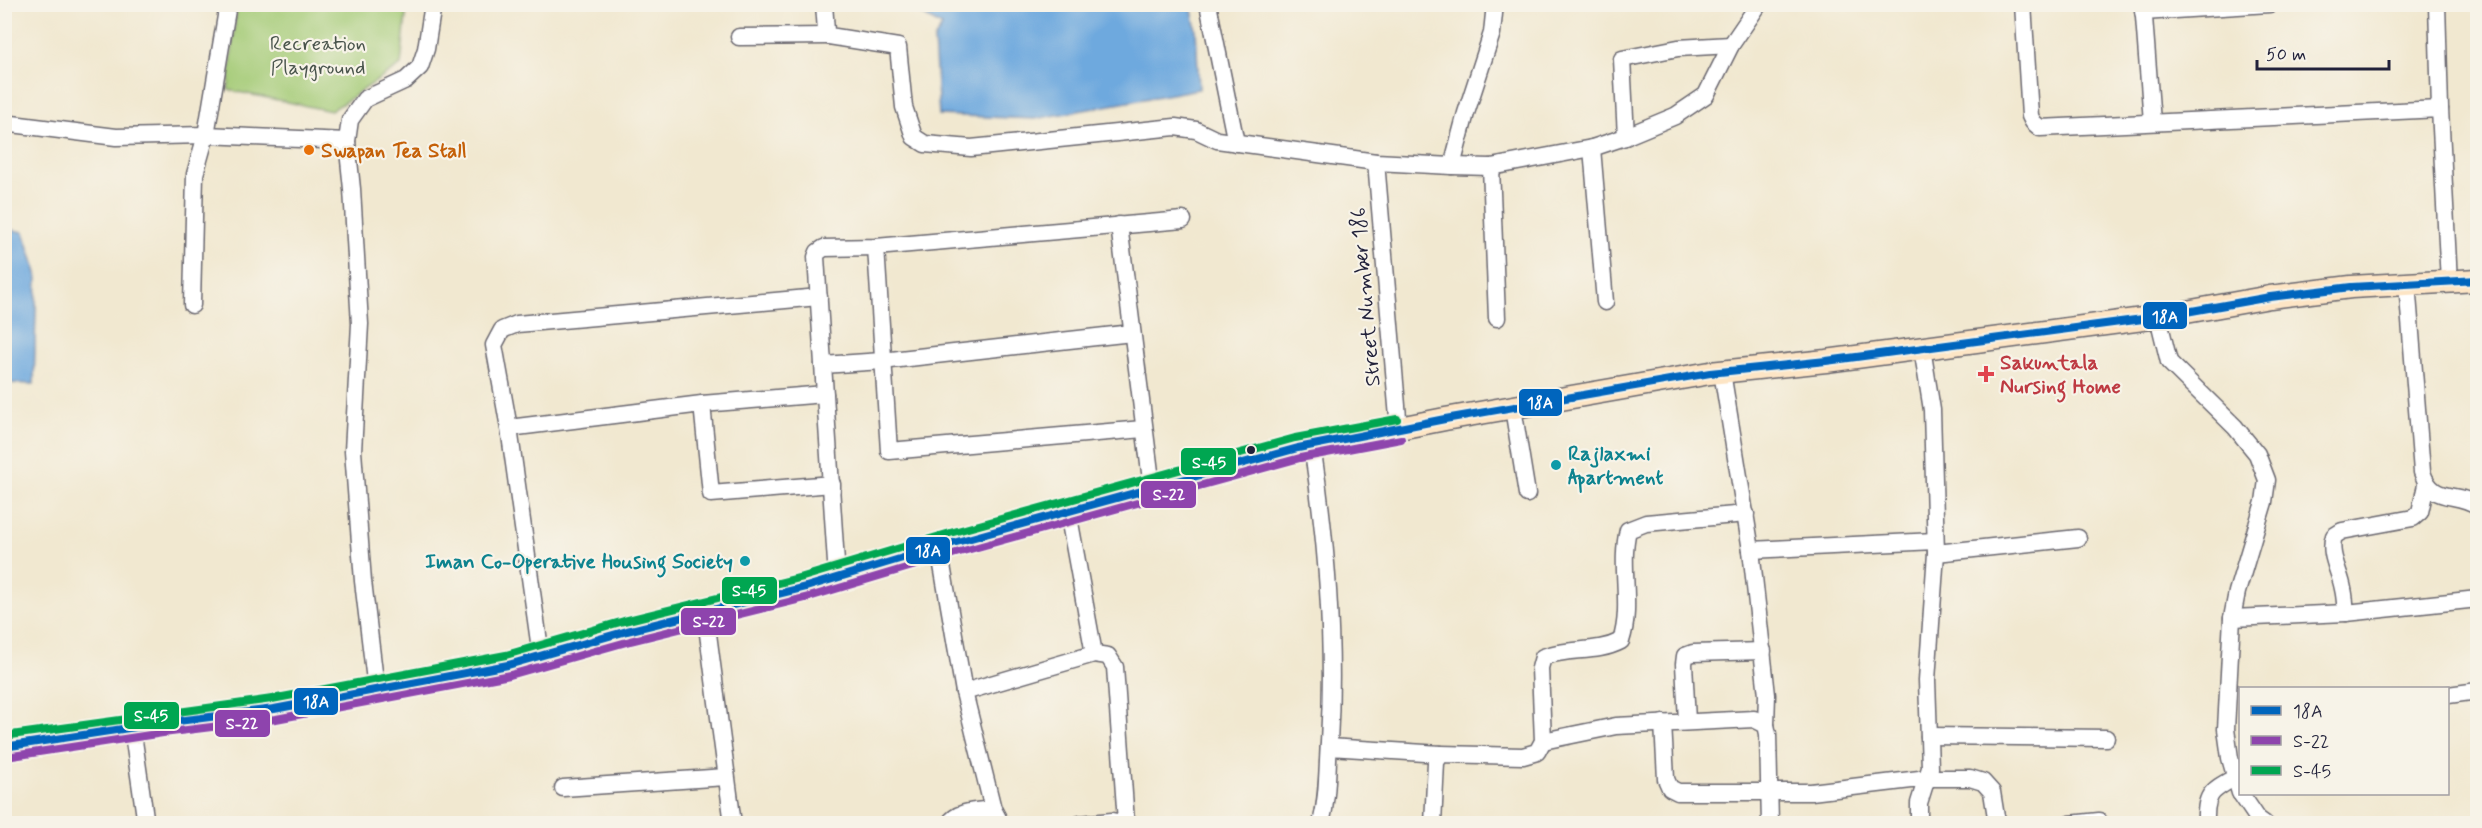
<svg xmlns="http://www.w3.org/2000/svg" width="2482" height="828" viewBox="0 0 2482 828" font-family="Mynerve,sans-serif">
  <rect width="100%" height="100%" fill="#f7f3e8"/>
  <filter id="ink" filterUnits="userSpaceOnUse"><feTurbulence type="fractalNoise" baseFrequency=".0167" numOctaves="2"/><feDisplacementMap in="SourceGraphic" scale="12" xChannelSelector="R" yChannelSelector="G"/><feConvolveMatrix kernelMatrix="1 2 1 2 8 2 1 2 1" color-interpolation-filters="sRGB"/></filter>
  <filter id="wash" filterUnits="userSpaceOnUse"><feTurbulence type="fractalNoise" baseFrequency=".008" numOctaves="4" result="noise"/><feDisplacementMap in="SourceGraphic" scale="24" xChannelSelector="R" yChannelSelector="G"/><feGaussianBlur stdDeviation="1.35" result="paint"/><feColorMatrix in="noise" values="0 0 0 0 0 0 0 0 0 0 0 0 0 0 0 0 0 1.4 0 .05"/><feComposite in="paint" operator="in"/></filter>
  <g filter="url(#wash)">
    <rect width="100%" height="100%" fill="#f1e8d0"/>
    <polygon fill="#a3ca74" stroke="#627658" stroke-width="1.5" points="237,5 407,5 401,65 331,111 228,90"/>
    <g fill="#6ea9de" stroke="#48668c" stroke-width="1.5">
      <polygon points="914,4 1191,5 1196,30 1199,89 1035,119 939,115 934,40 942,26 914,10"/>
      <polygon points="5,229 24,232 37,273 34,384 5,383"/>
    </g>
  </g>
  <g filter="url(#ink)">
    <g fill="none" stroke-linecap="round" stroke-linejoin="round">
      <defs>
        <g id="street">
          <polyline points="824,4 826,31 829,36 898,47 904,107 914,137 925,144 971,148 1175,127 1196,130 1217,140 1376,162 1452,166 1491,167 1592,148 1622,138 1675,116 1706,95 1731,45 1759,4"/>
          <polyline points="1208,4 1236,143"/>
          <polyline points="2023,4 2030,116 2033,122 2040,128 2440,109 2449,282"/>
          <polyline points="2143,4 2152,122"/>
          <polyline points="2437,4 2440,109"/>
          <polyline points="2143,12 2269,4"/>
          <polyline points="739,37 829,36"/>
          <polyline points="4,123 116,137 206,135 347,141"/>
          <polyline points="1626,137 1622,59 1678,48 1731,45"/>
          <polyline points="1592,148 1605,302"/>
          <polyline points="1376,162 1399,429"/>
          <polyline points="1452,166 1466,113 1492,33 1495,4"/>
          <polyline points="1491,167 1497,318"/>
          <polyline points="1119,225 1152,488"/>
          <polyline points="876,247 889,451 1143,429"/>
          <path d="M2407 283 2422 472C2433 505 2455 490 2478 506"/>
          <polyline points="192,305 195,174 206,135 228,4"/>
          <polyline points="2158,317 2169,362 2235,427 2257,454 2267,480 2264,502 2237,592 2232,618 2226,729 2230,758 2240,793"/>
          <polyline points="823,365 882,361 1132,333"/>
          <polyline points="1722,372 1751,550 1767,695 1766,725"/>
          <polyline points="702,404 711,494 832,484 832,489"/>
          <polyline points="1513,408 1527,494"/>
          <polyline points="509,428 494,345 502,330 517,324 819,297"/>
          <path d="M1312 445C1327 544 1335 642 1329 742 1327 770 1328 796 1321 824"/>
          <polyline points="1068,512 1094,654"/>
          <polyline points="939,548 964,692 993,809 1001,824"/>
          <polyline points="1751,550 1935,541"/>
          <polyline points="1936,553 2078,538"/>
          <polyline points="837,578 816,257 818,252 824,248 876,247 1183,220"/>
          <polyline points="705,611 733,824"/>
          <path d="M2346 613C2345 605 2345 597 2343 589 2340 571 2328 554 2334 536L2342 531 2413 518 2420 512 2426 485"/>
          <polyline points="2232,618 2346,613 2478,599"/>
          <polyline points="541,656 509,428 702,404 825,394"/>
          <polyline points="376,689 363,581 353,451 360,324 352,189 347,141 350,120 365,99 406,80 420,67 426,49 433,4"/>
          <polyline points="964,692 1094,654 1108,656 1115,667 1126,822"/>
          <polyline points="2448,695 2478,691"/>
          <polyline points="1687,721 1684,664 1685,656 1693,653 1763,651"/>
          <polyline points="1663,723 1666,779 1670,788 1678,792 1811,792 1928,778 1970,778 1983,782 1992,792 1996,817 2000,824"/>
          <polyline points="132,727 146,824"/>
          <polyline points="1929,736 2106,738"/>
          <polyline points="1543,741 1616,726 1754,719 1766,725 1768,734 1770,824"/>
          <polyline points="1329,747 1441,754"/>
          <polyline points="563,788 726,777"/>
          <polyline points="2241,794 2258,819 2265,824"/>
          <path d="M949 824C957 810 979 811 993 809"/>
          <polyline points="1080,824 1112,821 1127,824"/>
          <path d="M1433 824 1436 762 1441 754 1523 756 1537 752 1543 741 1540 668 1543 657C1569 647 1596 654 1621 641 1633 605 1619 567 1628 530L1646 523 1746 514"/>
          <polyline points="1919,824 1919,803 1930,768 1927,680 1936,553 1932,410 1922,348"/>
          <polyline points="2070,824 2099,821"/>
          <path d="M2206 824C2205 795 2210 791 2234 778"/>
        </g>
        <polyline id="secondary" points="4,747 162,723 274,709 508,665 627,631 806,587 953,543 1298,448 1445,419 1710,373 1826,361 2158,317 2270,297 2351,287 2478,280"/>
      </defs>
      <use href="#street" stroke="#6a676f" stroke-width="19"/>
      <use href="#secondary" stroke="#6a676f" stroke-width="25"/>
      <use href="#street" stroke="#fff" stroke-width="16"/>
      <use href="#secondary" stroke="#fde5c5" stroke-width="22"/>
      <defs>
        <polyline id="bus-1" points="4,747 162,723 274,709 508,665 627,631 806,587 953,543 1298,448 1445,419 1710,373 1826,361 2158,317 2270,297 2351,287 2478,280"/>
        <polyline id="bus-2" points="6,757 163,733 276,719 510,675 630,641 809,597 956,553 1300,458 1401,439"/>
        <polyline id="bus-3" points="4,736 272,699 506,655 624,621 803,577 950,533 1295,438 1397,419"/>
      </defs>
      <use href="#bus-1" stroke="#f7f3e8" stroke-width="12"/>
      <use href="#bus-2" stroke="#f7f3e8" stroke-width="12"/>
      <use href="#bus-3" stroke="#f7f3e8" stroke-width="12"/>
      <use href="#bus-1" stroke="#0065bd" stroke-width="8"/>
      <use href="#bus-2" stroke="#8e44ad" stroke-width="8"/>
      <use href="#bus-3" stroke="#00a651" stroke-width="8"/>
    </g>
  </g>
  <circle fill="#e8710a" stroke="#f7f3e8" stroke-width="2" cx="309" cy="150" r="6"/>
  <path fill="#e0444e" stroke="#f7f3e8" stroke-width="2" d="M1983 365h6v6h6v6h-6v6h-6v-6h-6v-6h6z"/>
  <circle fill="#22223b" stroke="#f7f3e8" stroke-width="2" cx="1251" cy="450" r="5"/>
  <g fill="#0f9aa8" stroke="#f7f3e8" stroke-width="2">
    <circle cx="1556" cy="465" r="6"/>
    <circle cx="745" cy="561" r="6"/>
  </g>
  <g text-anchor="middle" stroke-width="4.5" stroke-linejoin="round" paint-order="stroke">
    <g font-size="21" fill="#49544c" stroke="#f7f3e8">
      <text x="318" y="50">Recreation<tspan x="318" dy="24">Playground</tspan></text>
    </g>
    <g font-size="21" font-weight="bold" fill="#c56008" stroke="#f7f3e8" text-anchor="start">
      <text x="321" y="157">Swapan Tea Stall</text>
    </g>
    <g font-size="21" fill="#22223b" stroke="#f7f3e8">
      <text transform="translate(1365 297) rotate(-95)" y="7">Street Number 186</text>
    </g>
    <g font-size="21" font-weight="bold" fill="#be3a42" stroke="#f7f3e8" text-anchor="start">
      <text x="2000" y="369">Sakuntala<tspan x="2000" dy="24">Nursing Home</tspan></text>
    </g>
    <g font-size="21" font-weight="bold" fill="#0d838f" stroke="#f7f3e8" text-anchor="start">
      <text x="1568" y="460">Rajlaxmi<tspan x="1568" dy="24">Apartment</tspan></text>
      <text x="733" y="568" text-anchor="end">Iman Co-Operative Housing Society</text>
    </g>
  </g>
  <g stroke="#f7f3e8" stroke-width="2">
    <rect x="2142" y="301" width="46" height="29" rx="6" fill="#0065bd"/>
    <rect x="1518" y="388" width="45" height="29" rx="6" fill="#0065bd"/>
    <rect x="1180" y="447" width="57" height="29" rx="6" fill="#00a651"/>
    <rect x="1140" y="480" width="57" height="29" rx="6" fill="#8e44ad"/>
    <rect x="905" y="536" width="46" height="29" rx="6" fill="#0065bd"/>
    <rect x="721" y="576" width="57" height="29" rx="6" fill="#00a651"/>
    <rect x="680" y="607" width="57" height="29" rx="6" fill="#8e44ad"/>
    <rect x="293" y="687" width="46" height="29" rx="6" fill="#0065bd"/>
    <rect x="123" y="701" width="57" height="29" rx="6" fill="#00a651"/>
    <rect x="214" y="709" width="57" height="29" rx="6" fill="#8e44ad"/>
  </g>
  <g font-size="16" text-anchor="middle" font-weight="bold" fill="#fff">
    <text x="2165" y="322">18A</text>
    <text x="1540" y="408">18A</text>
    <text x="1209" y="468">S-45</text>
    <text x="1169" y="500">S-22</text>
    <text x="928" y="556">18A</text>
    <text x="749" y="596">S-45</text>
    <text x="709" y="627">S-22</text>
    <text x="316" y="707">18A</text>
    <text x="151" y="721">S-45</text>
    <text x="242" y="729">S-22</text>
  </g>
  <rect width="2482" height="828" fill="none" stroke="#f7f3e8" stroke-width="24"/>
  <rect x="2239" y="687" width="210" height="108" fill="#f7f3e8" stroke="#a29fa3" stroke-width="1.5"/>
  <rect x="2251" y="706" width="30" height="9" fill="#0065bd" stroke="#a29fa3" stroke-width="1.5"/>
  <text x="2293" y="717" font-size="18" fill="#22223b">18A</text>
  <rect x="2251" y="736" width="30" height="9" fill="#8e44ad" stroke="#a29fa3" stroke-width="1.5"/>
  <text x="2293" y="747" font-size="18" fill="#22223b">S-22</text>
  <rect x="2251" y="766" width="30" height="9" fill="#00a651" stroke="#a29fa3" stroke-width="1.5"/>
  <text x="2293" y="777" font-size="18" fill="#22223b">S-45</text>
  <path d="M2257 60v9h132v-9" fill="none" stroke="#22223b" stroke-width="3"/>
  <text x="2266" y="60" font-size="18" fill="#22223b" stroke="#f7f3e8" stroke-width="4.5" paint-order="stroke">50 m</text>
</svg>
